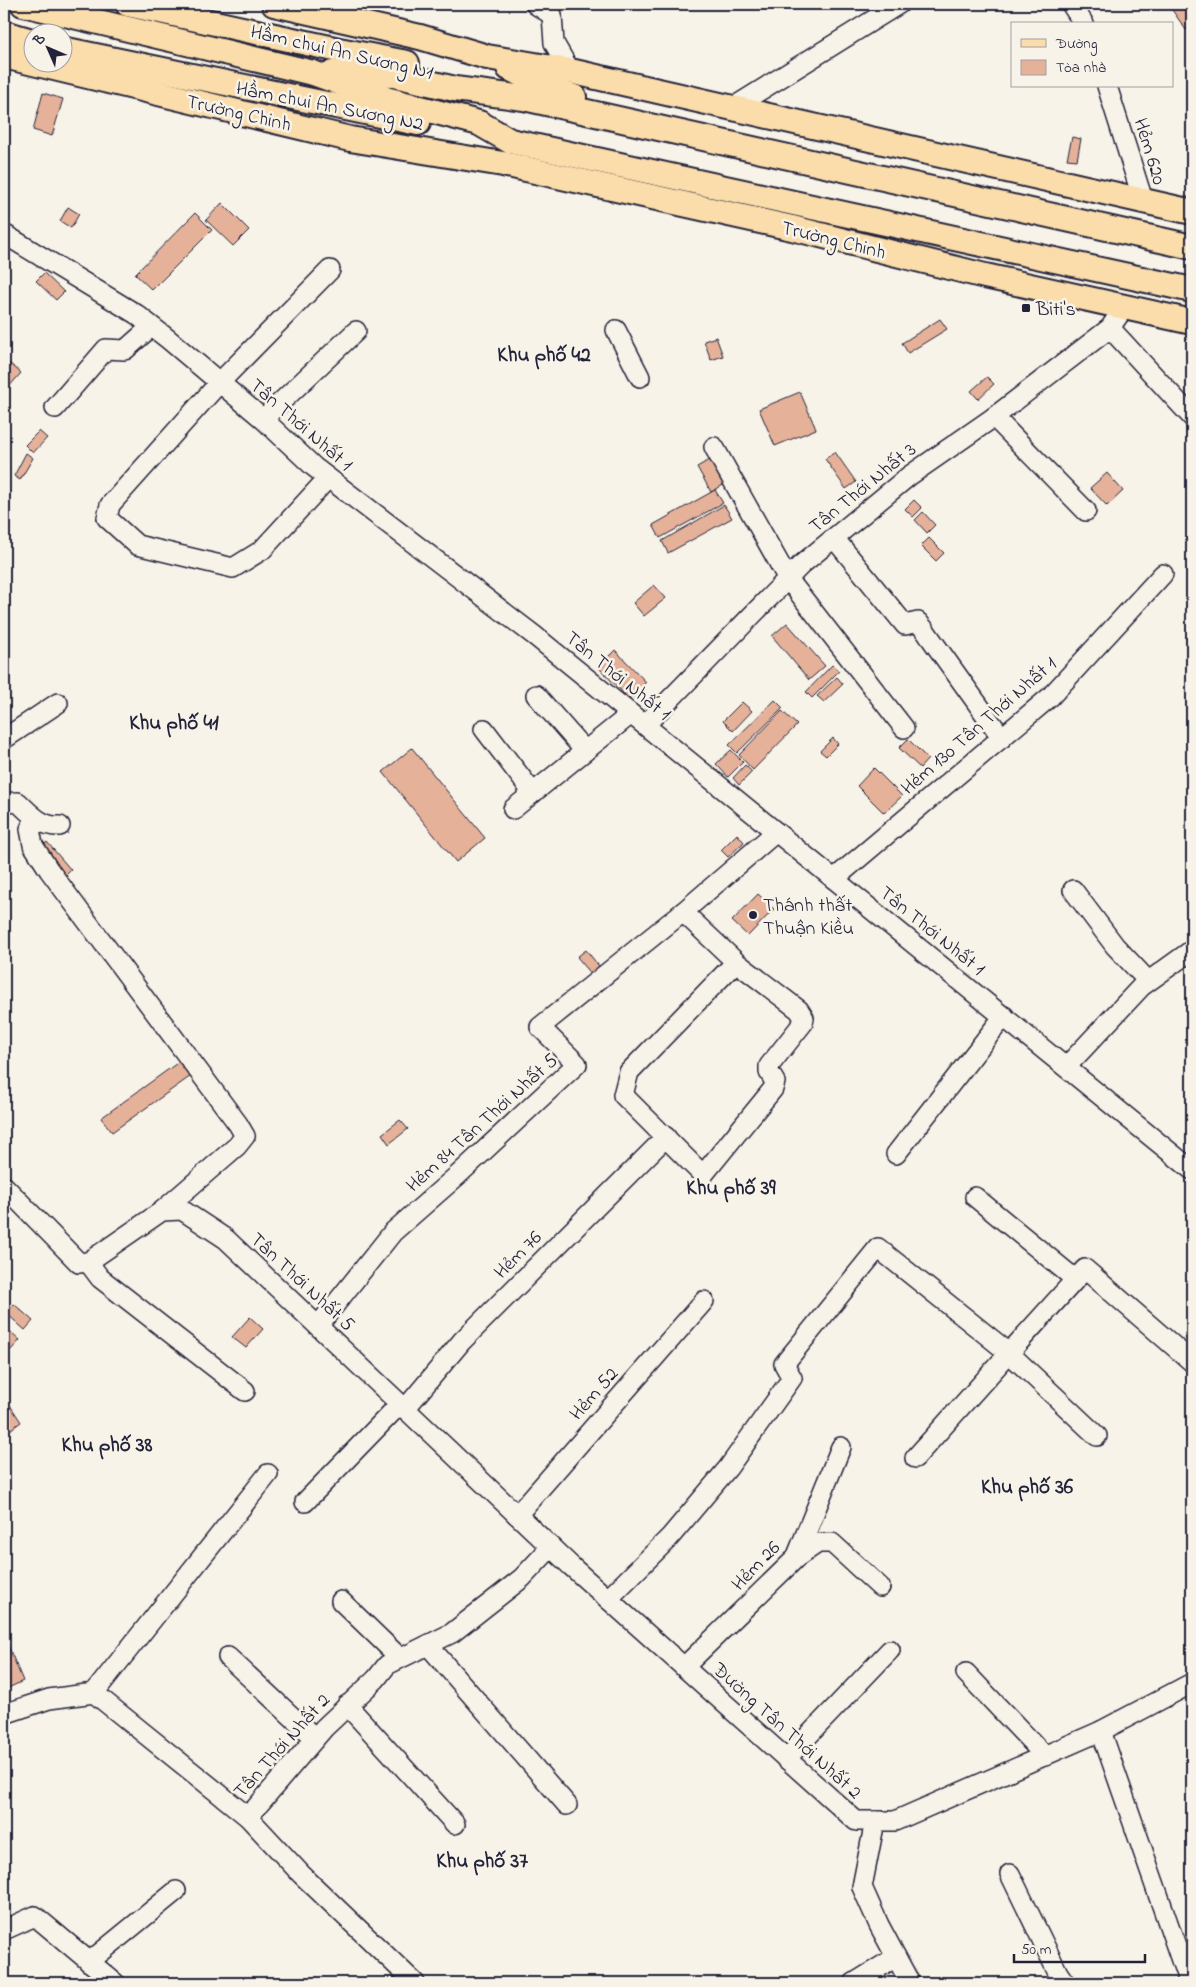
<svg xmlns="http://www.w3.org/2000/svg" width="1196" height="1987" viewBox="0 0 1196 1987" font-family="'Indie Flower',sans-serif">
  <rect width="100%" height="100%" fill="#f7f3e8"/>
  <filter id="ink" filterUnits="userSpaceOnUse"><feTurbulence type="fractalNoise" baseFrequency=".02" numOctaves="2"/><feDisplacementMap in="SourceGraphic" scale="10" xChannelSelector="R" yChannelSelector="G"/><feConvolveMatrix kernelMatrix="1 2 1 2 8 2 1 2 1" color-interpolation-filters="sRGB"/></filter>
  <g filter="url(#ink)">
    <g fill="#e6b199" stroke="#22223b">
      <polygon points="1168,4 1188,4 1192,9 1192,25 1186,30"/>
      <polygon points="43,93 63,99 52,136 33,130"/>
      <polygon points="1072,137 1081,139 1077,160 1067,159"/>
      <polygon points="222,203 249,230 233,246 206,220"/>
      <polygon points="68,207 79,214 71,228 60,221"/>
      <polygon points="195,213 212,230 152,290 135,274"/>
      <polygon points="44,273 64,292 56,300 36,281"/>
      <polygon points="940,319 947,329 908,353 902,343"/>
      <polygon points="716,337 723,356 711,360 704,341"/>
      <polygon points="8,362 21,373 7,389 4,387 4,366"/>
      <polygon points="987,377 994,384 978,399 971,391"/>
      <polygon points="800,392 816,429 775,446 759,409"/>
      <polygon points="39,431 47,438 33,453 25,445"/>
      <polygon points="835,452 856,482 846,489 825,459"/>
      <polygon points="26,453 33,458 20,480 14,476"/>
      <polygon points="711,459 725,484 711,492 697,467"/>
      <polygon points="1107,473 1123,491 1107,506 1090,488"/>
      <polygon points="715,490 723,503 660,538 653,525"/>
      <polygon points="914,500 922,508 913,517 905,509"/>
      <polygon points="724,505 732,518 668,553 662,541"/>
      <polygon points="923,512 935,525 927,533 915,520"/>
      <polygon points="929,538 944,553 936,561 921,546"/>
      <polygon points="654,585 666,598 644,616 633,603"/>
      <polygon points="787,623 825,666 809,680 772,636"/>
      <polygon points="615,650 646,682 642,686 645,689 636,699 632,696 629,699 598,667"/>
      <polygon points="832,665 839,671 812,698 806,692"/>
      <polygon points="837,677 843,684 824,702 817,696"/>
      <polygon points="775,700 783,708 737,753 729,745"/>
      <polygon points="742,702 752,711 733,731 723,721"/>
      <polygon points="782,711 797,725 753,770 739,755"/>
      <polygon points="833,738 838,744 826,756 820,751"/>
      <polygon points="908,739 928,759 920,768 899,748"/>
      <polygon points="412,748 485,838 456,862 383,772"/>
      <polygon points="731,750 743,762 728,777 716,764"/>
      <polygon points="745,765 752,772 739,785 733,778"/>
      <polygon points="874,768 902,796 884,813 857,786"/>
      <polygon points="737,834 744,842 728,857 721,850"/>
      <polygon points="47,842 71,870 64,877 39,849"/>
      <polygon points="758,894 774,909 748,936 732,921"/>
      <polygon points="586,950 603,971 594,977 577,957"/>
      <polygon points="180,1061 191,1076 112,1132 101,1118"/>
      <polygon points="400,1120 408,1129 389,1144 382,1134"/>
      <polygon points="14,1304 33,1321 25,1330 6,1313"/>
      <polygon points="250,1317 263,1329 246,1348 232,1337"/>
      <polygon points="4,1326 20,1340 10,1351 4,1345"/>
      <polygon points="4,1396 21,1422 10,1430 4,1420"/>
      <polygon points="4,1636 23,1681 4,1690"/>
    </g>
    <g fill="none" stroke-linecap="round" stroke-linejoin="round">
      <defs>
        <g id="minor">
          <polyline points="535,4 552,15 554,43 570,71"/>
          <polyline points="1071,4 1084,24"/>
          <polyline points="1107,86 1143,200"/>
          <polyline points="732,108 899,4"/>
          <polyline points="4,234 136,314 168,339 263,419 314,467 535,636 1192,1170"/>
          <polyline points="1110,328 1192,417"/>
          <polyline points="616,330 640,377"/>
          <polyline points="55,408 106,349 125,350 151,327"/>
          <polyline points="994,417 1086,511"/>
          <polyline points="263,419 356,331"/>
          <polyline points="714,447 788,579 904,728"/>
          <polyline points="328,478 262,550 233,568 137,545 107,518 110,505 220,382 330,270"/>
          <polyline points="834,538 905,625 918,622 924,629 1002,738"/>
          <polyline points="536,695 585,751"/>
          <polyline points="645,725 801,565 909,476 994,417 1110,328 1125,306"/>
          <polyline points="484,729 533,793"/>
          <polyline points="4,739 58,703"/>
          <path d="M4 803 18 802C31 814 41 827 60 826"/>
          <polyline points="513,809 631,714"/>
          <polyline points="35,818 30,829 33,845 49,870 238,1124 245,1136 237,1146 162,1211"/>
          <polyline points="834,879 1050,697 1163,574"/>
          <polyline points="1073,890 1115,946 1148,981"/>
          <polyline points="683,912 736,962 799,1010 804,1018 803,1023 769,1066 769,1072 775,1082 773,1089 703,1175 623,1095 629,1072 736,962"/>
          <polyline points="1066,1067 1142,986 1192,950"/>
          <polyline points="896,1154 1004,1016"/>
          <polyline points="4,1186 79,1263 88,1262 162,1211 182,1210 226,1239 571,1566 856,1821 895,1821 1101,1731 1192,1683"/>
          <polyline points="975,1197 1075,1279"/>
          <polyline points="88,1262 100,1278 245,1391"/>
          <polyline points="318,1326 393,1232 458,1175 577,1064 540,1027 683,912 776,832"/>
          <polyline points="405,1409 462,1341 666,1137"/>
          <polyline points="1097,1436 1009,1353 1085,1269 1192,1362"/>
          <polyline points="305,1502 400,1404"/>
          <polyline points="517,1515 704,1301"/>
          <polyline points="796,1558 818,1543 832,1543 880,1587"/>
          <polyline points="608,1599 670,1537 728,1468 792,1378 784,1364 878,1248 1009,1353 915,1458"/>
          <polyline points="341,1601 400,1658"/>
          <polyline points="428,1645 567,1805"/>
          <polyline points="228,1657 315,1738"/>
          <polyline points="684,1667 796,1558 841,1447"/>
          <polyline points="966,1673 1045,1756"/>
          <polyline points="94,1693 268,1474"/>
          <polyline points="347,1705 455,1824"/>
          <polyline points="4,1714 49,1699 94,1693 248,1817 324,1728 376,1679 387,1665 452,1633 522,1578 551,1547"/>
          <polyline points="1101,1731 1189,1983"/>
          <polyline points="786,1759 890,1650"/>
          <polyline points="248,1817 302,1875 415,1983"/>
          <polyline points="875,1821 862,1887 879,1925 910,1983"/>
          <polyline points="1010,1874 1058,1973 1065,1983"/>
          <polyline points="4,1930 35,1916 115,1983"/>
          <polyline points="89,1962 176,1891"/>
          <polyline points="854,1983 896,1957"/>
        </g>
        <g id="major">
          <polyline points="23,4 313,73 386,99 479,123 510,141 1192,290"/>
          <polyline points="128,4 339,50 407,63"/>
          <polyline points="274,4 420,37 487,57 570,71 1192,212"/>
          <polyline points="4,33 32,41"/>
          <polyline points="62,49 418,123"/>
          <polyline points="4,56 350,139 503,164 792,228 985,276 1192,322"/>
          <polyline points="509,68 545,87 574,97"/>
          <polyline points="333,73 395,75 455,89 524,98 1192,247"/>
        </g>
      </defs>
      <use href="#minor" stroke="#22223b" stroke-width="22"/>
      <use href="#major" stroke="#22223b" stroke-width="28"/>
      <use href="#minor" stroke="#f7f3e8" stroke-width="19"/>
      <use href="#major" stroke="#fbddab" stroke-width="24"/>
    </g>
  </g>
  <g fill="#22223b" stroke="#f7f3e8" stroke-width="2">
    <rect x="1021" y="303" width="10" height="10" rx="2.5"/>
    <circle cx="753" cy="915" r="5"/>
  </g>
  <g text-anchor="middle" stroke-width="5" stroke-linejoin="round" paint-order="stroke">
    <g font-size="20" fill="#22223b" stroke="#f7f3e8">
      <text transform="translate(342 51) rotate(13)" y="7">Hầm chui An Sương N1</text>
      <text transform="translate(330 105) rotate(11)" y="7">Hầm chui An Sương N2</text>
      <text transform="translate(239 112) rotate(13)" y="7">Trường Chinh</text>
      <text transform="translate(1151 151) rotate(73)" y="7">Hẻm 620</text>
      <text transform="translate(834 239) rotate(14)" y="7">Trường Chinh</text>
      <text transform="translate(302 424) rotate(41)" y="7">Tân Thới Nhất 1</text>
      <text transform="translate(862 487) rotate(-39)" y="7">Tân Thới Nhất 3</text>
      <text transform="translate(619 675) rotate(39)" y="7">Tân Thới Nhất 1</text>
      <text transform="translate(978 725) rotate(-41)" y="7">Hẻm 130 Tân Thới Nhất 1</text>
      <text transform="translate(933 930) rotate(39)" y="7">Tân Thới Nhất 1</text>
      <text transform="translate(481 1122) rotate(-42)" y="7">Hẻm 84 Tân Thới Nhất 5</text>
      <text transform="translate(517 1254) rotate(-45)" y="7">Hẻm 76</text>
      <text transform="translate(303 1281) rotate(43)" y="7">Tân Thới Nhất 5</text>
      <text transform="translate(593 1393) rotate(-49)" y="7">Hẻm 52</text>
      <text transform="translate(755 1565) rotate(-46)" y="7">Hẻm 26</text>
      <text transform="translate(788 1730) rotate(42)" y="7">Đường Tân Thới Nhất 2</text>
      <text transform="translate(281 1745) rotate(-48)" y="7">Tân Thới Nhất 2</text>
    </g>
    <g font-size="20" fill="#22223b" stroke="#f7f3e8" text-anchor="start">
      <text x="1036" y="315">Biti's</text>
      <text x="763" y="911">Thánh thất<tspan x="763" dy="23">Thuận Kiều</tspan></text>
    </g>
    <g font-size="21" font-weight="bold" fill="#22223b" stroke="#f7f3e8">
      <text x="544" y="361">Khu phố 42</text>
      <text x="174" y="729">Khu phố 41</text>
      <text x="731" y="1194">Khu phố 39</text>
      <text x="107" y="1451">Khu phố 38</text>
      <text x="1027" y="1493">Khu phố 36</text>
      <text x="482" y="1867">Khu phố 37</text>
    </g>
  </g>
  <rect width="1196" height="1987" fill="none" stroke="#f7f3e8" stroke-width="20"/>
  <rect x="10" y="10" width="1176" height="1967" fill="none" stroke="#22223b" stroke-width="2" filter="url(#ink)"/>
  <rect x="1011" y="22" width="162" height="65" fill="#f7f3e8" stroke="#a29fa3"/>
  <rect x="1021" y="39" width="25" height="8" fill="#fbddab" stroke="#a29fa3"/>
  <text x="1056" y="48" font-size="15" fill="#22223b">Đường</text>
  <rect x="1021" y="60" width="25" height="15" fill="#e6b199" stroke="#a29fa3"/>
  <text x="1056" y="72" font-size="15" fill="#22223b">Tòa nhà</text>
  <g transform="translate(48 48) rotate(315)"><circle r="24" fill="#f7f3e8" stroke="#a29fa3"/>
  <path d="M0-4L9 19L0 12L-9 19Z" fill="#22223b"/>
  <text y="-8" font-size="14" font-weight="bold" text-anchor="middle" fill="#22223b">B</text>
  </g>
  <path d="M1014 1954v8h131v-8" fill="none" stroke="#22223b" stroke-width="2.5"/>
  <text x="1021" y="1954" font-size="15" fill="#22223b" stroke="#f7f3e8" stroke-width="4" paint-order="stroke">50 m</text>
</svg>
